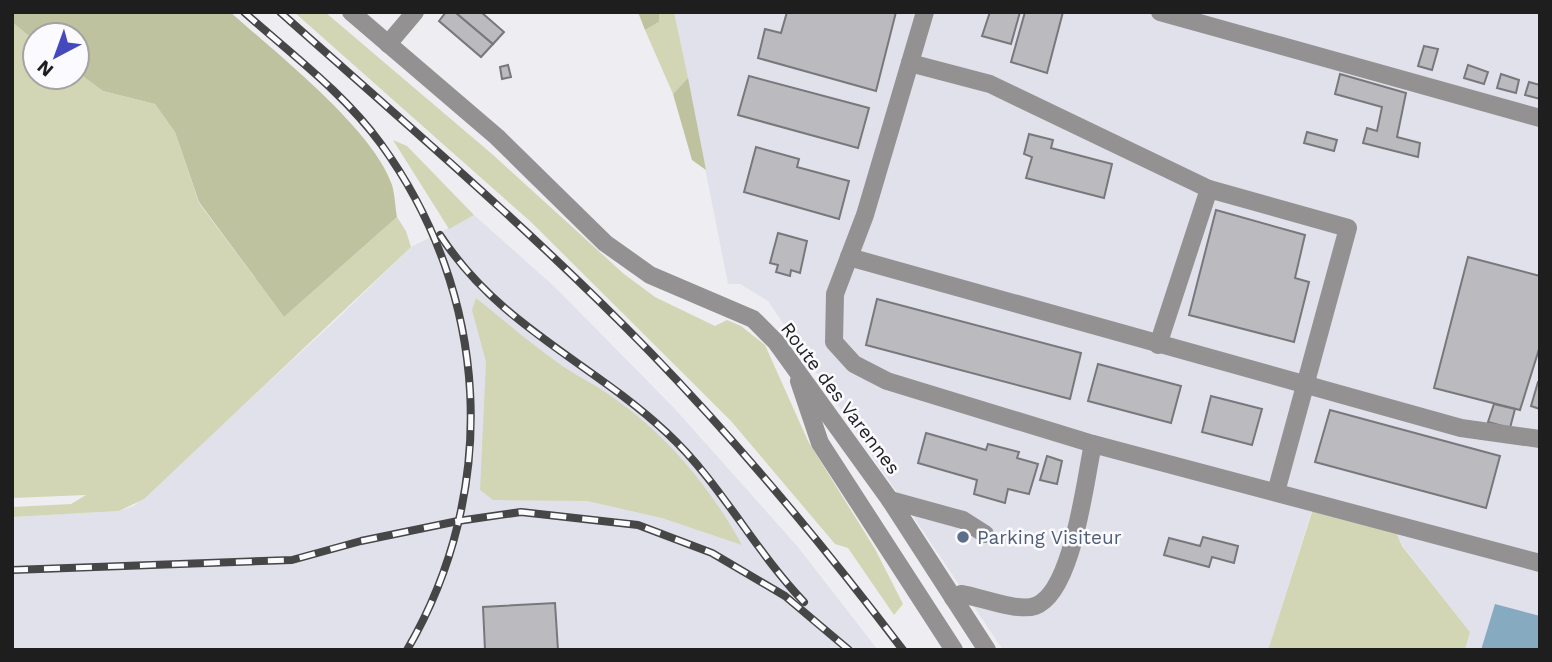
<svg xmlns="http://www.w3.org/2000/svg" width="1552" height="662" viewBox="0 0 1552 662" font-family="'Work Sans',sans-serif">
  <rect width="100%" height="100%" fill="#eeeef2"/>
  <g fill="#e1e1ec">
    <polygon points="674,12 1540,12 1540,650 1465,650 1470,632 1402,545 1396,532 1312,510 1268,650 1003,650 768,301 740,284 728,284"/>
    <polygon points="474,215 556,288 675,409 798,547 878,650 12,650 12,517 119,511 134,506 335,321 411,247"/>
  </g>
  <g fill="#d3d6b5">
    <polygon points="294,12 325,12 492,154 624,274 655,297 715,326 727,320 741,326 765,345 808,441 875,549 903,604 894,615 848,548 835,544 731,421 532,223"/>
    <polygon points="659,12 674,12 688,78 673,94 645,30 659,22"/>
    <polygon points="12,22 35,41 35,77 77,77 77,72 103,91 155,104 175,132 199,203 284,317 397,217 406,231 411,247 144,499 119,511 12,517 12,507 71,504 86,495 12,498"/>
    <polygon points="393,140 407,146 474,215 449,229"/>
    <path d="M476 298C505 321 533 346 564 367 577 376 592 383 605 392 662 429 710 486 742 545L662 518 587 501 493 500 480 490 486 362 472 310Z"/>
    <polygon points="1313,509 1396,532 1402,546 1470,632 1465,650 1268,650"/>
  </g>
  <g fill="#bfc29e">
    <path d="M12 12H230C275 52 374 130 392 185 395 195 395 206 397 217L284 317 199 202 175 132 155 104 103 91 77 72V35H35V41L12 22Z"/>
    <polygon points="638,12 659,12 659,22 645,30"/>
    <polygon points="688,78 706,170 692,160 673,94"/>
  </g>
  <polygon fill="#86aabf" points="1495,604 1540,616 1540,650 1481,650"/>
  <g fill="#bbbbbf" stroke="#78787c" stroke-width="2">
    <polygon points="446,12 455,12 493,44 481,57 439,21"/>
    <polygon points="455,12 481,12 504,32 493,44"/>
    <polygon points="787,12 896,12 876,91 758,58 765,29 781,33"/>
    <polygon points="990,12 1020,12 1011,44 982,36"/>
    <polygon points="1025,12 1063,12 1047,73 1011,62"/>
    <polygon points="1424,46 1438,49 1432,70 1418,66"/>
    <polygon points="508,65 511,77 502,79 500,67"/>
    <polygon points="1468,65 1488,72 1484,84 1464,78"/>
    <polygon points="1340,74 1406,93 1397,137 1420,143 1418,157 1363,143 1367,128 1377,131 1382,107 1335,94"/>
    <polygon points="1501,74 1519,80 1516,93 1497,88"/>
    <polygon points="749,76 869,108 858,148 738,115"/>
    <polygon points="1529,82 1540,85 1540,99 1525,95"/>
    <polygon points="1307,132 1337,140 1334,151 1304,143"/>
    <polygon points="1029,134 1053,140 1051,148 1112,164 1104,198 1026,178 1032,157 1024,154"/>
    <polygon points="756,147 799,159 797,167 849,181 839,219 744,192"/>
    <polygon points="1216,210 1305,235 1295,278 1309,282 1294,342 1189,315"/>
    <polygon points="778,233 807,241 800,273 791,270 790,276 776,272 778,265 770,263"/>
    <polygon points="1468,257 1540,276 1540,346 1520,410 1434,388"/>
    <polygon points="877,299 1081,353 1070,399 866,345"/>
    <polygon points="1098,364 1181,386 1171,423 1088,401"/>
    <polygon points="1538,382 1540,382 1540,409 1531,406"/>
    <polygon points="1211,396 1262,409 1252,445 1202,432"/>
    <polygon points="1494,404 1515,409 1510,428 1488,422"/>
    <polygon points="1330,410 1500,456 1486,508 1315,462"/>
    <polygon points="926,433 986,450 988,444 1019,452 1017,458 1038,464 1029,494 1008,489 1005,503 974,494 977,480 918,463"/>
    <polygon points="1047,456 1062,461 1057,484 1040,480"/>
    <polygon points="1203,537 1238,546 1234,563 1212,557 1209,567 1164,555 1169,538 1200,546"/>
    <polygon points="555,603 558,650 485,650 483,607"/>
  </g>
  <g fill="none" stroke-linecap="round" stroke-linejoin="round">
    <g stroke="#939191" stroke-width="18">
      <polyline points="351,12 497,137 605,243 650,275 753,319 776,342 890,500 987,650"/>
      <polyline points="925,12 865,215 835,294 834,342 854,364 887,381 1093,444 1540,563"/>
      <polyline points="1160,12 1540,118"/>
      <polyline points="388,44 415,12"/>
      <polyline points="910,63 990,84 1209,189"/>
      <polyline points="849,257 1461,428 1540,439"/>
      <polyline points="1158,345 1209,189 1348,228 1276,492"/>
      <polyline points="799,381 820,443 954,650"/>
      <polyline points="890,500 963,520 985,534"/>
      <path d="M953 598 961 594C980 597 1018 612 1035 606 1073 593 1085 480 1093 444"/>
    </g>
    <defs>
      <g id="rail">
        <path d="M244 12C291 54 344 93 381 144 490 294 501 489 407 650"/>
        <path d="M280 12C405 123 533 232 650 352 741 446 824 546 903 650"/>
        <path d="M440 235C500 327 590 361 667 433 720 482 754 550 804 602"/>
        <polyline points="12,570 292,560 361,541 458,521 521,512 638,525 712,553 785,596 849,650"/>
      </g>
    </defs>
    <use href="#rail" stroke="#464647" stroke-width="8"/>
    <use href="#rail" stroke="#fbfbff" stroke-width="5" stroke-dasharray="16" stroke-linecap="butt"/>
  </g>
  <circle fill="#5c6f8a" stroke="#fbfbff" stroke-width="2.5" cx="963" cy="537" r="7"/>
  <g text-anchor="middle" stroke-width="5" stroke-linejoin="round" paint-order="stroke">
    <g font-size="19" fill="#1e1e1f" stroke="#fbfbff">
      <text transform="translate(841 398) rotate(53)" y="7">Route des Varennes</text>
    </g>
    <g font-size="19" fill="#4e5e75" stroke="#fbfbff" text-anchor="start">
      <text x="977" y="544">Parking Visiteur</text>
    </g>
  </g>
  <rect width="1552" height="662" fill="none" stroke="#1e1e1f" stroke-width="28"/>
  <g transform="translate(56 56) rotate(221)"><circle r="33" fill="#fbfbff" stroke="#a3a3a5" stroke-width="2"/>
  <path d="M0-5L12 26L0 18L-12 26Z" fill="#4449be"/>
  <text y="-10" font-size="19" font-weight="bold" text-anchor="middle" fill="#1e1e1f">N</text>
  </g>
</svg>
